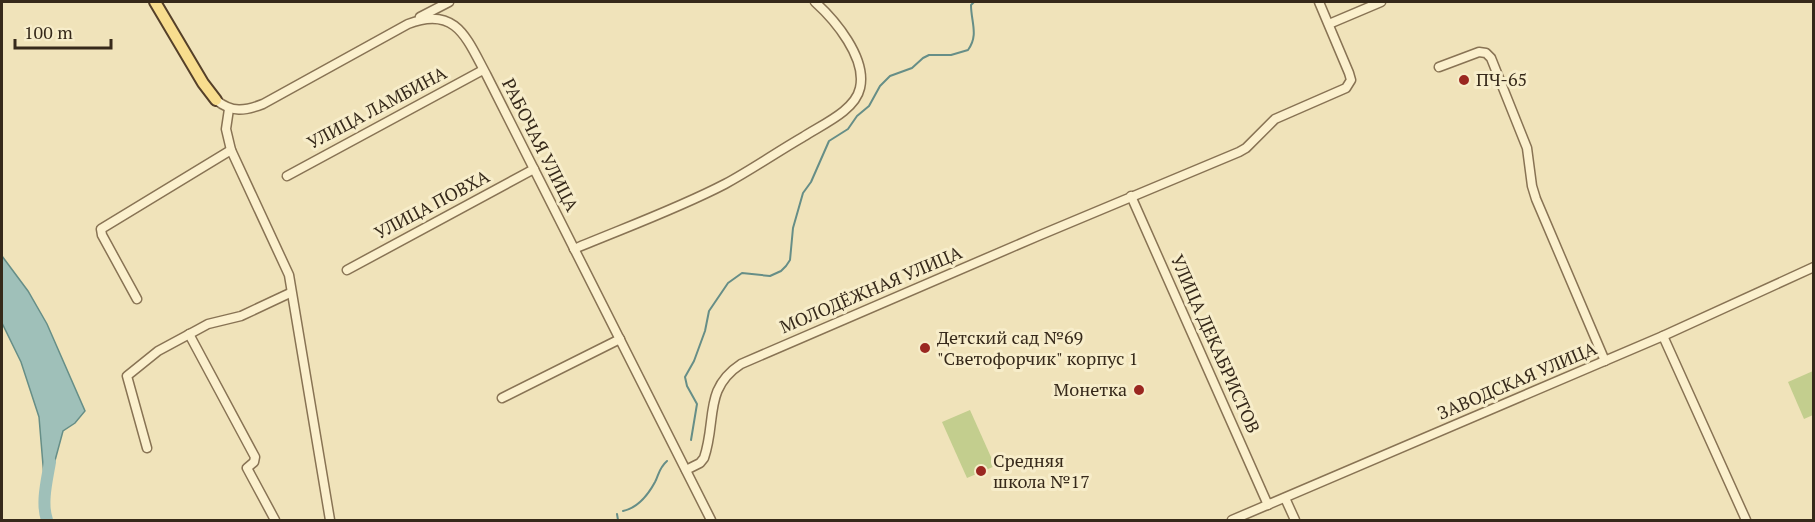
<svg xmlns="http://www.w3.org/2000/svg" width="1815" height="522" viewBox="0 0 1815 522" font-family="'PT Serif',serif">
  <rect width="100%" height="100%" fill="#f0e3ba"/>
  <g fill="#c3ce8e">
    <polygon points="1813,371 1813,415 1804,419 1788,382"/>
    <polygon points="970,410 995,466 967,478 942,422"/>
  </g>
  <polygon fill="#9fc0b9" stroke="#668e87" stroke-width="1.5" points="2,256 28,291 47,324 85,411 75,423 63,431 50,479 44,477 39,417 21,362 2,323"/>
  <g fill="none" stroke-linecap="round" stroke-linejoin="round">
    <g stroke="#668e87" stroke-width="2">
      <path d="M691 440 697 404 687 386 685 377 694 361 705 331 709 311 728 283 742 273 770 276 781 271 786 266 790 260 793 228 803 193 811 182 829 141 848 129 857 116 869 106 880 86 890 76 912 68 923 58 929 55H951L968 50C979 35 971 22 971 5L974 2"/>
      <path d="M623 511C637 508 648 495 655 482 659 474 659 468 667 461"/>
      <polyline points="617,514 618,520"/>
    </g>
    <path stroke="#9fc0b9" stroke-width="12" d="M47 520C41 503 47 480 50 462"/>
    <defs>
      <g id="minor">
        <polyline points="420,17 449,2"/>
        <polyline points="1329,24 1381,2"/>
        <polyline points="1439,67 1479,52 1486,53 1491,58 1527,148 1532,186 1536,199 1605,361"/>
        <path d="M216 100C232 113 245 111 263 104L408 24C456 5 467 39 486 74L711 520"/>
        <polyline points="229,109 226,129 231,150 289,275 330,520"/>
        <polyline points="287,176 483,70"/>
        <polyline points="1131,196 1268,505"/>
        <path d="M574 249C624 228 677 209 725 184 751 170 777 152 803 137 821 125 855 111 860 88 867 58 835 20 815 2"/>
        <polyline points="347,270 534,169"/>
        <polyline points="137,299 102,235 101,229 231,150"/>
        <polyline points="189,334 255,457 254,462 247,468 275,520"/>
        <polyline points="1663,336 1746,520"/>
        <polyline points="502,398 620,339"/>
        <polyline points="147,448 127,376 158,351 197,330 208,324 241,316 290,293"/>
        <path d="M686 470 700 463 704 458C717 420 703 389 741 364L1038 236 1239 152 1246 148 1275 119 1346 88 1351 80 1349 73 1319 2"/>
        <polyline points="1285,498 1295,520"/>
        <polyline points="1232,520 1663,336 1814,267"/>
      </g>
      <polyline id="major" points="155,2 203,83 216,100"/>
    </defs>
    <use href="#minor" stroke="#887354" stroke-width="11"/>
    <use href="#major" stroke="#554029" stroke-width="14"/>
    <use href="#minor" stroke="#fbf0cd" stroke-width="8"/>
    <use href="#major" stroke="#f8dd8e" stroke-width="10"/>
  </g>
  <g fill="#9a2720" stroke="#f7edca" stroke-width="2">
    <circle cx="1464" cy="80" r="6"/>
    <circle cx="925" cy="348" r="6"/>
    <circle cx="1139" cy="390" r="6"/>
    <circle cx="981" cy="471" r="6"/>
  </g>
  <g text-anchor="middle" stroke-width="6" stroke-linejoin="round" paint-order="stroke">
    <g font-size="18" fill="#36291a" stroke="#f7edca" text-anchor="start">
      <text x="1476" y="86">ПЧ-65</text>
      <text x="937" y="344">Детский сад №69<tspan x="937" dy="21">"Светофорчик" корпус 1</tspan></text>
      <text x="1127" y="396" text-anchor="end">Монетка</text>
      <text x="993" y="467">Средняя<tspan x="993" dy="21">школа №17</tspan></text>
    </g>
    <g font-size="18" fill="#36291a" stroke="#f7edca">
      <text transform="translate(377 108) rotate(-28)" y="6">УЛИЦА ЛАМБИНА</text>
      <text transform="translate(540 145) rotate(63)" y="6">РАБОЧАЯ УЛИЦА</text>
      <text transform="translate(432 205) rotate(-28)" y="6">УЛИЦА ПОВХА</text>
      <text transform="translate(871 290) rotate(-23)" y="6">МОЛОДЁЖНАЯ УЛИЦА</text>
      <text transform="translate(1215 344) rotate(66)" y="6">УЛИЦА ДЕКАБРИСТОВ</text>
      <text transform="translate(1517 381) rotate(-23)" y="6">ЗАВОДСКАЯ УЛИЦА</text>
    </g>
  </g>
  <rect width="1815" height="522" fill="none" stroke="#36291a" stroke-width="6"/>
  <path d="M15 39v9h96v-9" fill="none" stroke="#36291a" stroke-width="3"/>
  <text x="24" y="39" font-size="18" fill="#36291a" stroke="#f7edca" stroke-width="4.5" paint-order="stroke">100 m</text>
</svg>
